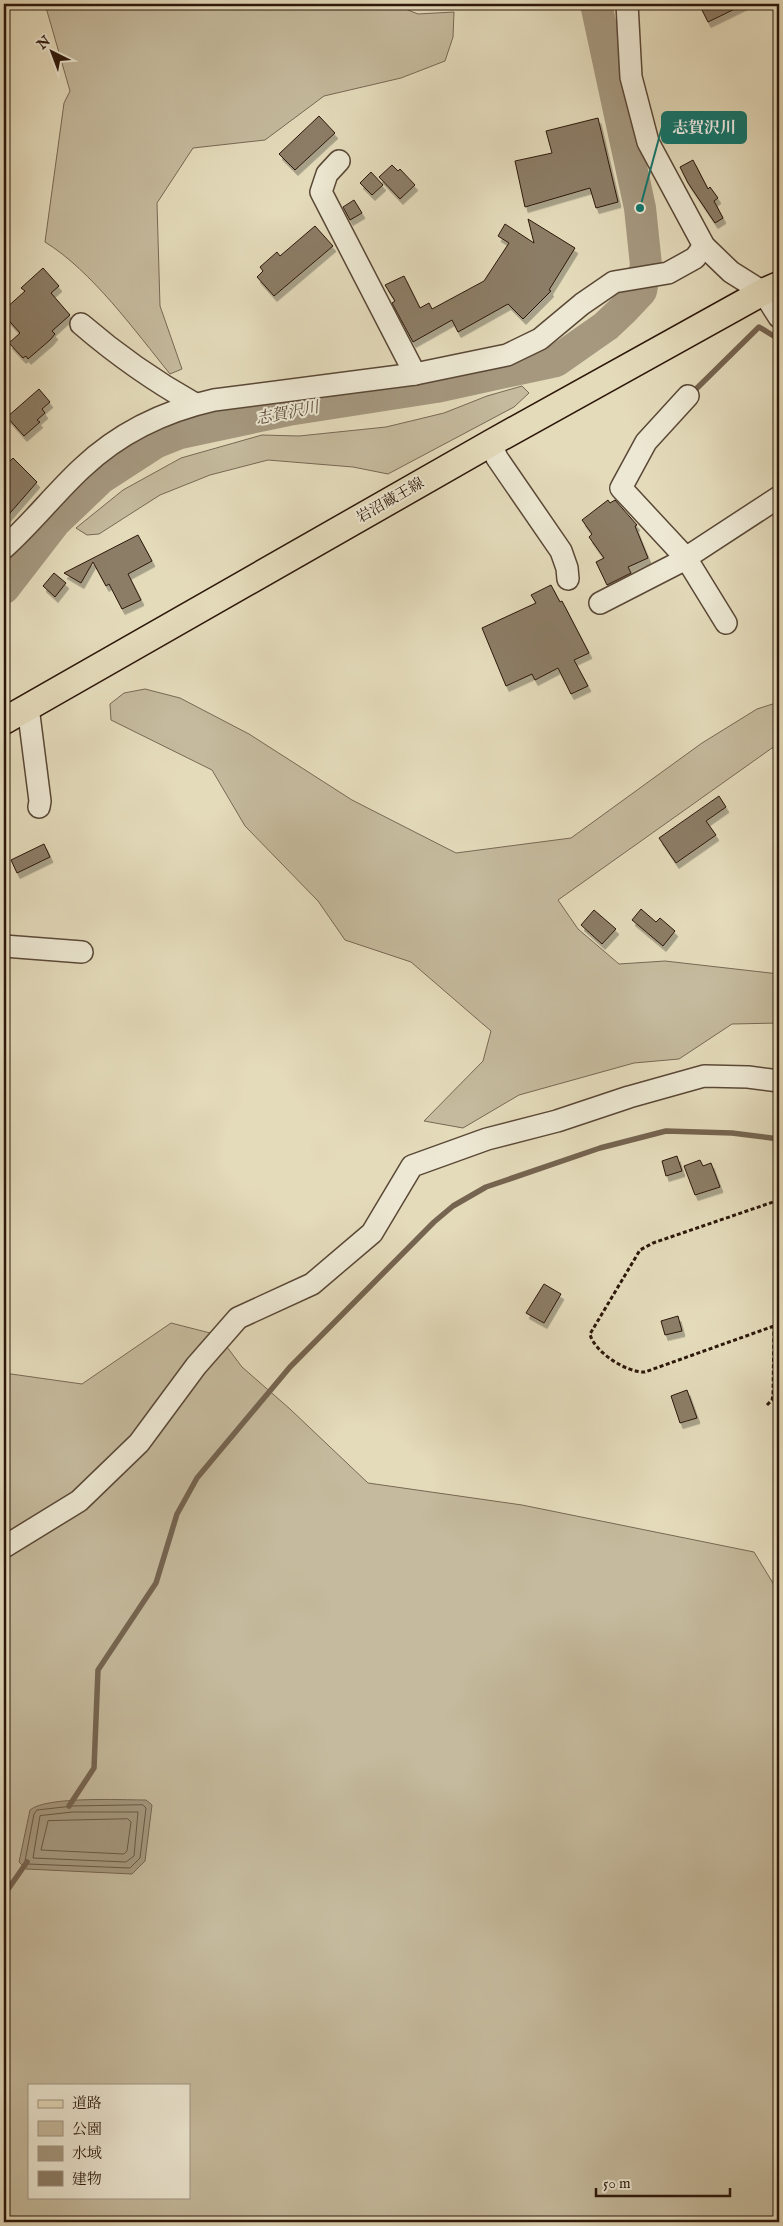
<svg xmlns="http://www.w3.org/2000/svg" width="783" height="2226" viewBox="0 0 783 2226" font-family="'IM FELL English','Noto Serif JP',serif">
  <defs>
    <filter id="shadow"><feDropShadow dx="3" dy="5.5" stdDeviation="0" flood-color="#0004"/></filter>
  </defs>
  <rect width="100%" height="100%" fill="#e4dbbb"/>
  <filter id="stains"><feTurbulence type="fractalNoise" baseFrequency=".004" numOctaves="4"/><feColorMatrix values="0 0 0 0 .2 0 0 0 0 .09 0 0 0 0 .02 0 0 0 .5 -.17"/></filter>
  <radialGradient id="worn" r=".72"><stop offset=".6" stop-color="#630" stop-opacity="0"/><stop offset="1" stop-color="#630" stop-opacity=".3"/></radialGradient>
  <g fill="#c5ba9d" stroke="#786854" fill-rule="evenodd">
    <path d="M45 4H393L418 14 454 12 453 37 445 61 401 78 324 96 265 140 193 148 157 203 160 306 182 369 170 374C135 331 92 271 45 242L64 103 70 91Z"/>
    <polygon points="522,386 529,393 514,407 388,474 353,467 268,460 210,475 160,495 99,534 87,535 76,528 123,490 181,458 262,435 299,436 386,427 444,413 487,396"/>
    <polygon points="145,689 180,698 249,734 352,800 456,853 571,838 702,743 757,709 779,702 779,746 772,748 558,900 578,929 619,964 665,961 779,974 779,1023 732,1024 679,1059 634,1063 519,1095 463,1128 424,1121 483,1061 491,1031 411,962 345,940 318,901 245,826 212,770 111,720 110,704 124,693"/>
    <path d="M171 1323 218 1335 242 1367 290 1409 368 1483 522 1505 754 1552 779 1593V2222H4V1373L82 1384ZM29 2085H189V2197H29Z"/>
  </g>
  <path fill="#a5987f" stroke="#756450" d="M146 1800 152 1805 145 1861 132 1874 26 1869 19 1862 30 1810C46 1796 122 1800 146 1800Z"/>
  <g fill="none" stroke-linecap="round" stroke-linejoin="round">
    <g stroke="#685844" stroke-width="1">
      <polygon points="143,1805 146,1808 140,1858 130,1868 28,1864 25,1861 34,1814 37,1810 73,1806"/>
      <polygon points="73,1812 138,1812 134,1856 126,1862 33,1858 40,1816"/>
      <polygon points="128,1819 131,1822 127,1851 124,1854 41,1850 48,1821"/>
    </g>
    <g stroke="#756450" stroke-width="5.5">
      <polyline points="692,393 759,327 777,338"/>
      <polyline points="69,1806 94,1768 98,1670 156,1583 177,1514 197,1478 290,1367 434,1222 453,1206 486,1187 600,1148 666,1131 732,1133 779,1139"/>
      <polyline points="4,1895 27,1862"/>
    </g>
    <polyline stroke="#a5987f" stroke-width="32" points="4,588 55,522 101,478 155,443 180,433 288,410 436,387 556,361 606,326 624,309 641,291 646,265 640,208 596,4"/>
  </g>
  <g fill="#8c7d66" stroke="#2c170a" filter="url(#shadow)">
    <polygon points="699,4 745,4 708,22"/>
    <polygon points="319,116 335,133 295,170 279,154"/>
    <polygon points="598,118 618,202 596,208 590,188 525,207 515,161 552,153 546,131"/>
    <polygon points="693,160 708,189 710,187 718,198 714,201 723,218 715,223 688,183 680,167"/>
    <polygon points="392,165 398,171 400,169 415,185 400,199 379,177"/>
    <polygon points="371,172 383,185 372,195 360,183"/>
    <polygon points="354,200 362,213 350,220 343,207"/>
    <polygon points="528,219 575,248 549,290 551,291 523,319 508,304 458,332 452,320 413,342 392,303 395,301 385,285 404,276 420,308 429,303 432,309 484,281 509,243 498,236 505,224 534,243"/>
    <polygon points="315,226 333,246 274,296 257,277 263,271 260,267 277,252 280,256"/>
    <polygon points="43,268 59,286 51,293 70,315 52,331 55,334 50,340 28,359 26,356 23,358 9,343 20,333 4,315 4,310 25,291 21,288"/>
    <polygon points="39,389 50,402 42,409 45,413 37,420 40,422 24,436 7,417"/>
    <polygon points="13,458 37,482 4,520 4,467"/>
    <polygon points="608,500 610,503 615,500 637,525 635,526 648,558 628,567 631,573 607,585 596,562 604,558 589,537 592,534 582,520"/>
    <polygon points="138,535 152,561 128,574 141,600 122,609 109,584 106,586 93,562 81,583 64,573"/>
    <polygon points="54,573 66,583 55,597 43,586"/>
    <polygon points="551,585 560,602 562,601 589,653 574,660 588,686 571,694 558,668 535,680 532,674 506,686 482,628 536,603 531,595"/>
    <polygon points="719,796 726,807 706,821 716,835 676,863 659,838"/>
    <polygon points="44,844 50,857 17,873 11,860"/>
    <polygon points="641,909 656,922 660,918 675,931 663,946 632,920"/>
    <polygon points="594,910 616,929 602,944 581,925"/>
    <polygon points="677,1156 682,1171 666,1176 662,1161"/>
    <polygon points="700,1160 703,1166 711,1163 720,1187 695,1195 684,1166"/>
    <polygon points="544,1284 561,1294 544,1323 526,1313"/>
    <polygon points="678,1316 682,1331 665,1335 661,1321"/>
    <polygon points="687,1390 697,1418 680,1423 671,1396"/>
  </g>
  <g fill="none" stroke-linecap="round" stroke-linejoin="round">
    <defs>
      <g id="minor">
        <polyline points="627,4 631,77 648,142 704,246 731,272 763,292 779,317"/>
        <polyline points="339,161 327,174 321,192 415,374"/>
        <path d="M81 324C117 355 154 381 195 404"/>
        <polyline points="688,396 646,442 621,488 686,558 726,623"/>
        <polyline points="491,443 497,458 561,551 567,568 568,579"/>
        <path d="M4 548C32 523 55 493 82 468 119 433 165 411 214 400L415 374 507 355 540 339 582 304 614 282 668 273 695 258 704 246"/>
        <polyline points="600,603 678,563 779,497"/>
        <polyline points="28,707 40,801 39,807"/>
        <polyline points="4,946 82,952"/>
        <polyline points="4,1547 79,1501 139,1443 196,1366 238,1318 312,1284 372,1233 412,1166 487,1139 557,1121 629,1097 704,1076 748,1077 779,1081"/>
      </g>
      <polyline id="major" points="4,721 491,443 763,292 779,285"/>
    </defs>
    <use href="#minor" stroke="#5a4836" stroke-width="24"/>
    <use href="#major" stroke="#2c170a" stroke-width="29"/>
    <g stroke="#2c170a" stroke-width="3" stroke-dasharray="4 2.5" stroke-linecap="butt">
      <path d="M779 1200 653 1243 640 1250 590 1334C594 1352 627 1373 645 1372L774 1326 779 1321"/>
      <polyline points="767,1405 772,1400 773,1395 774,1326"/>
    </g>
    <use href="#minor" stroke="#ede8d3" stroke-width="21"/>
    <use href="#major" stroke="#e4dbbb" stroke-width="26"/>
  </g>
  <g text-anchor="middle" stroke-width="4" stroke-linejoin="round" paint-order="stroke">
    <g font-size="15" fill="#2c170a" stroke="#ede8d3">
      <text transform="translate(390 500) rotate(-30)" y="5">岩沼蔵王線</text>
    </g>
    <g font-size="16" font-style="italic" fill="#5c4b39" stroke="#ede8d3">
      <text transform="translate(287 412) rotate(-11)" y="6">志賀沢川</text>
    </g>
  </g>
  <path fill="none" stroke="#0f766e" stroke-width="2" d="M640 208L662 127"/>
  <circle fill="#0f766e" stroke="#ede8d3" stroke-width="2" cx="640" cy="208" r="5"/>
  <rect fill="#0f766e" stroke="#0f766e" stroke-width="2" x="662" y="112" width="84" height="31" rx="5"/>
  <g font-size="16" text-anchor="middle" font-weight="bold" fill="#fff">
    <text x="704" y="133">志賀沢川</text>
  </g>
  <rect width="783" height="2226" fill="none" stroke="#e4dbbb" stroke-width="20"/>
  <rect x="5" y="5" width="773" height="2216" fill="none" stroke="#2c170a" stroke-width="2.5"/>
  <rect x="10" y="10" width="763" height="2206" fill="none" stroke="#2c170a"/>
  <rect x="28" y="2084" width="162" height="115" fill="#ede8d3" stroke="#a09483"/>
  <rect x="38" y="2100" width="25" height="8" fill="#e4dbbb" stroke="#a09483"/>
  <text x="72" y="2108" font-size="15" fill="#2c170a">道路</text>
  <rect x="38" y="2121" width="25" height="15" fill="#c5ba9d" stroke="#a09483"/>
  <text x="72" y="2134" font-size="15" fill="#2c170a">公園</text>
  <rect x="38" y="2146" width="25" height="15" fill="#a5987f" stroke="#a09483"/>
  <text x="72" y="2158" font-size="15" fill="#2c170a">水域</text>
  <rect x="38" y="2171" width="25" height="15" fill="#8c7d66" stroke="#a09483"/>
  <text x="72" y="2184" font-size="15" fill="#2c170a">建物</text>
  <g transform="translate(52 52) rotate(318)" stroke="#ede8d3" stroke-width="4" paint-order="stroke">
  <path d="M0-4L9 19L0 12L-9 19Z" fill="#2c170a"/>
  <text y="-8" font-size="14" font-weight="bold" text-anchor="middle" fill="#2c170a">N</text>
  </g>
  <path d="M596 2188v8h134v-8" fill="none" stroke="#2c170a" stroke-width="2.5"/>
  <text x="603" y="2188" font-size="15" fill="#2c170a" stroke="#ede8d3" stroke-width="4" paint-order="stroke">50 m</text>
  <rect width="100%" height="100%" filter="url(#stains)"/>
  <rect width="100%" height="100%" fill="url(#worn)"/>
</svg>
